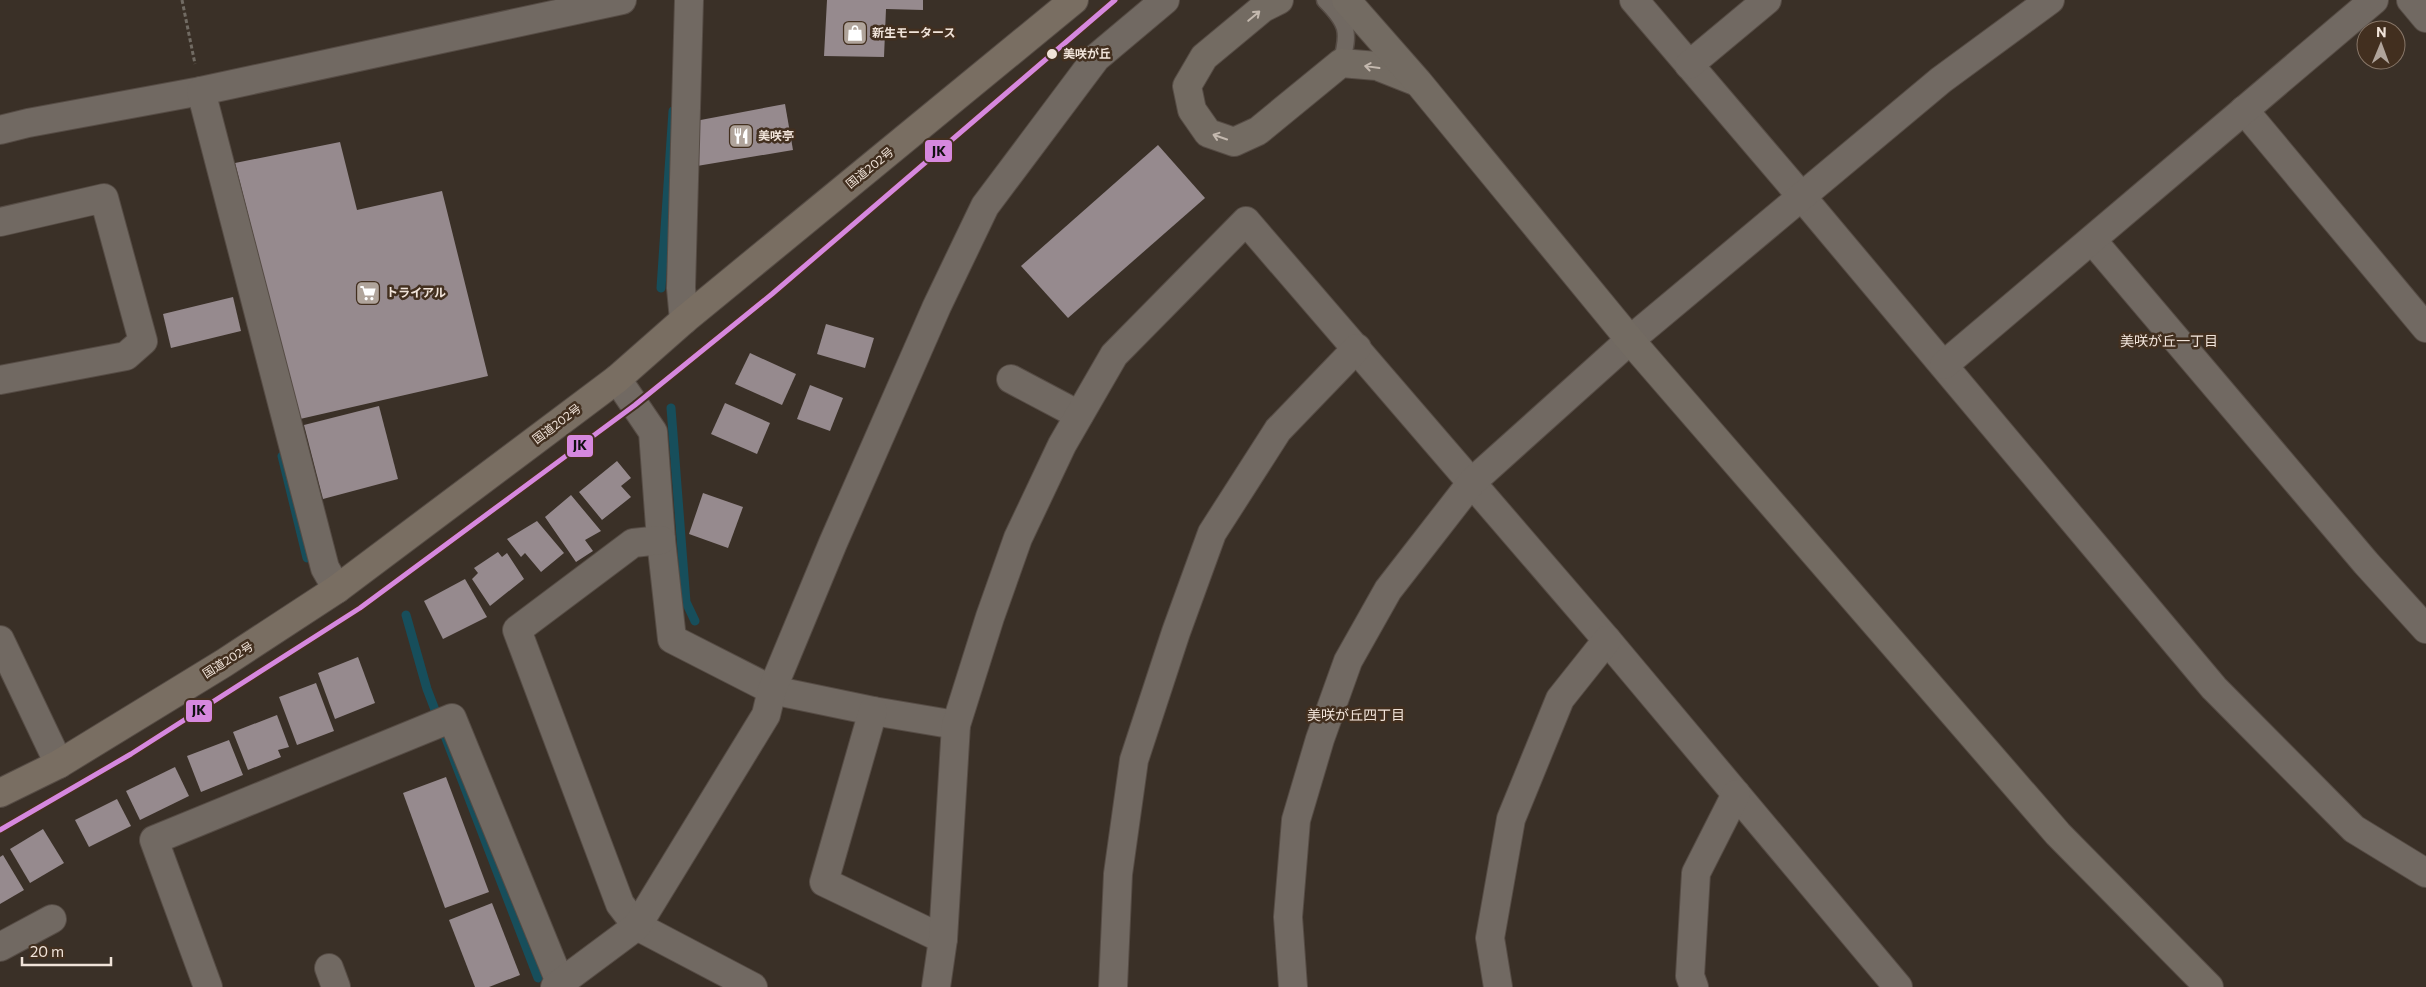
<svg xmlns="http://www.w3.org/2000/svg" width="2426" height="987" viewBox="0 0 2426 987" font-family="Commissioner,'Noto Sans JP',sans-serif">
  <rect width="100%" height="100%" fill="#3a3027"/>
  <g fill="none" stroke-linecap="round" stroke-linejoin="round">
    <g stroke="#174e5b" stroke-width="9">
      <polyline points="661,288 673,111"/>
      <polyline points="671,408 686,602 695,621"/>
      <polyline points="282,456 307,558"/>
      <polyline points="406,615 427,689 538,978"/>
    </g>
  </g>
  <g fill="#968a8e">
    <polygon points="827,0 923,0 923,10 886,9 884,57 824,56"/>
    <polygon points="785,104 793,150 697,166 690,122"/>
    <polygon points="340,142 357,210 442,191 488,376 300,419 235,163"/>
    <polygon points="1158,145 1205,198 1068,318 1021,266"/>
    <polygon points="233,297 241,331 171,348 163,314"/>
    <polygon points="826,324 874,338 865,368 817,354"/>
    <polygon points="750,353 796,374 782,405 735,384"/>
    <polygon points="810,385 843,398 830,431 797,419"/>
    <polygon points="725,403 770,423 757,454 711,434"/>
    <polygon points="379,406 398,479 323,499 304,425"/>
    <polygon points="617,461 631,478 621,486 631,497 602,520 579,492"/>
    <polygon points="703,493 743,507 728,548 689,534"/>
    <polygon points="571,495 601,531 585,540 593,551 576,562 545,517"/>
    <polygon points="537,521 564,553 541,572 525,553 521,557 507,539"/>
    <polygon points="498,552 502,557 507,553 524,579 490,606 472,579 478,573 474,568"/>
    <polygon points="465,579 487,617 443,639 424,601"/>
    <polygon points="358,657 375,703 335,719 318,673"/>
    <polygon points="316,683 334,731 297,745 279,697"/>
    <polygon points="277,715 289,747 278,750 281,757 248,770 233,732"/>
    <polygon points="229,740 243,775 201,792 187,756"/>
    <polygon points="175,767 189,796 140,820 126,791"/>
    <polygon points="446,777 489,892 445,908 403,793"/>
    <polygon points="117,799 131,826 89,847 75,820"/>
    <polygon points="43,829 64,863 30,883 10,849"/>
    <polygon points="3,855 24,890 0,904 0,857"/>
    <polygon points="492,903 520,975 489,987 475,987 449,920"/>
  </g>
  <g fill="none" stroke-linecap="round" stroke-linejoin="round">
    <defs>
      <path id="lane" d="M1325 0C1348 23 1350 32 1341 63"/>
      <g id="street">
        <polyline points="1634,0 1802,197 2214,688 2354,829 2426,873"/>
        <polyline points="2411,0 2426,18"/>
        <polyline points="1689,65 1767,0"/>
        <polyline points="2244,110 2426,328"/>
        <polyline points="0,130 28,123 201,91"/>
        <polyline points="0,222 104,198 143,341 126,356 0,380"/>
        <polyline points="2092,240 2366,563 2426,629"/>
        <polyline points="684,320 681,288 689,0"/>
        <polyline points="1944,365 2374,0"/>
        <polyline points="617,379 653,432 661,540 672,639 772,690 873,711 956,725"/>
        <polyline points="1011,379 1079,415"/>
        <polyline points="661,540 633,543 517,630 620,904 637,926 753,987"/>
        <polyline points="337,589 325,568 201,91 622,0"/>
        <polyline points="0,640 59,764"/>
        <polyline points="873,711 824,882 943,939"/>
        <polyline points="0,947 52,919"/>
        <polyline points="329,968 336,987"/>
        <polyline points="208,987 154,840 452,718 562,987"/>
        <polyline points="555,987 637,926 766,715 772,690 833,543 937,306 985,206 1096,58 1165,0"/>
        <polyline points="936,987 943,939 956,725 990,617 1018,538 1062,445 1114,355 1246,221 1607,640 1898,987"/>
        <polyline points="1113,987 1118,874 1134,760 1176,632 1212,533 1278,430 1357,348"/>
        <polyline points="1293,987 1288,917 1296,820 1320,739 1348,661 1388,590 1472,482 1630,340 1941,80 2050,0"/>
        <polyline points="1498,987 1490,938 1511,819 1560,699 1607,640"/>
        <polyline points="1694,987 1690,976 1696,873 1736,794"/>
      </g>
      <g id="secondary">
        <polyline points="1279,0 1263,8 1204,57 1187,86 1192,110 1208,133 1234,142 1258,131 1341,63 1377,66 1415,81"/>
        <polyline points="1346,0 1418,82 1630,340 2058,834 2209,987"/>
      </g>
      <polyline id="highway" points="0,793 59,764 224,663 337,589 617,379 684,320 1074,0"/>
    </defs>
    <use href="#lane" stroke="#564c45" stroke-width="19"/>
    <use href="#street" stroke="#564c45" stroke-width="30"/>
    <use href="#secondary" stroke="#564c45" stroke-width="30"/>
    <use href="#highway" stroke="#564c45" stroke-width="30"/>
    <polyline stroke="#716b63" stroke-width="3" stroke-dasharray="4 2.5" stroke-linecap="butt" points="182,0 195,64"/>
    <use href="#lane" stroke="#716962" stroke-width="16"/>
    <use href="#street" stroke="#716962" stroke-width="28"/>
    <use href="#secondary" stroke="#736b62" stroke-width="28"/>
    <use href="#highway" stroke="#796e62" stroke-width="28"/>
    <defs>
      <polyline id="rail-1" points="0,830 131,754 360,608 635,405 772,294 1115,0"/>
    </defs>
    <use href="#rail-1" stroke="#422f1f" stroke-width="9"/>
    <use href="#rail-1" stroke="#d688de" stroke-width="5"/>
  </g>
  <defs><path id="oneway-shaft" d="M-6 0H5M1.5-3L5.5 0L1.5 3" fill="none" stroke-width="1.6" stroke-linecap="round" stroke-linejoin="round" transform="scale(1.25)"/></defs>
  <g stroke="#c4b9af">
    <use href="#oneway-shaft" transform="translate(1254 16) rotate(-40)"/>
    <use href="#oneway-shaft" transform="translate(1372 67) rotate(-172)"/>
    <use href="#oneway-shaft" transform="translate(1220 137) rotate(-161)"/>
  </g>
  <defs>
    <symbol id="shop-square" viewBox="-11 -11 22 22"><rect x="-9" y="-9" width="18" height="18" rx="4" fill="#b0a49b" stroke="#422f1f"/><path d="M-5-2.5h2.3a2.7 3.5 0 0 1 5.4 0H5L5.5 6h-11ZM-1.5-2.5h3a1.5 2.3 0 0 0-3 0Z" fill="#fff"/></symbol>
    <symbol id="restaurant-square" viewBox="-11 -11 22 22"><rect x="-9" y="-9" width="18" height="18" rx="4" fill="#b0a49b" stroke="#422f1f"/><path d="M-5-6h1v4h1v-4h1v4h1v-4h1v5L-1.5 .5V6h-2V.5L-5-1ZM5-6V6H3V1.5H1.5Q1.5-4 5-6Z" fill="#fff"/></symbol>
    <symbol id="supermarket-square" viewBox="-11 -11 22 22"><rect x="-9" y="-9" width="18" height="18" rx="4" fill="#b0a49b" stroke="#422f1f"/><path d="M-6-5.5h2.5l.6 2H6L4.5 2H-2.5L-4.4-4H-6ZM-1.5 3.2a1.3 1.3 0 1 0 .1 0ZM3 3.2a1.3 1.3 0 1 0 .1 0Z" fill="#fff"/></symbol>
  </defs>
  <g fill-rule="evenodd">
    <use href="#shop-square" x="841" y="19" width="28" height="28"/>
    <use href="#restaurant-square" x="727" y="122" width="28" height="28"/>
    <use href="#supermarket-square" x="354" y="279" width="28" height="28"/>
  </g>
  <circle fill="#f0e3d9" stroke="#422f1f" stroke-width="2" cx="1052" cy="54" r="6"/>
  <g text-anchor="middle" stroke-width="5" stroke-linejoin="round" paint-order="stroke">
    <g font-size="12" font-weight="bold" fill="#f0e3d9" stroke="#422f1f" text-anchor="start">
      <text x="872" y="37">新生モータース</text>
      <text x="758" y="140">美咲亭</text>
      <text x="386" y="297">トライアル</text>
    </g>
    <g font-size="12" font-weight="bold" fill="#f0e3d9" stroke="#422f1f" text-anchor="start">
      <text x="1063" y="58">美咲が丘</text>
    </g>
    <g font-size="12" fill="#f0e3d9" stroke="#422f1f">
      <text transform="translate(870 168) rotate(-39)" y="4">国道202号</text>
      <text transform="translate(557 424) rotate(-37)" y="4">国道202号</text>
      <text transform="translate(228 660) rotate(-32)" y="4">国道202号</text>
    </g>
    <g font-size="14" fill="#f0e3d9" stroke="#422f1f">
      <text x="2169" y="346">美咲が丘一丁目</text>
      <text x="1356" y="720">美咲が丘四丁目</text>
    </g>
  </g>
  <g stroke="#422f1f" stroke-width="2">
    <rect x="924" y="139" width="29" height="24" rx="5" fill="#d688de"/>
    <rect x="566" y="434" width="28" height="24" rx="5" fill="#d688de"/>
    <rect x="185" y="699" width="28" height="24" rx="5" fill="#d688de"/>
  </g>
  <g font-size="14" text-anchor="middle" font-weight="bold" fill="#111">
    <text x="939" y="156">JK</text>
    <text x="580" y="450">JK</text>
    <text x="199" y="715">JK</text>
  </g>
  <g transform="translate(2381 45) rotate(1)"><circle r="24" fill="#422f1f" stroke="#887769"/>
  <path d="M0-4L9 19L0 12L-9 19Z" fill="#b0a49b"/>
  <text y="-8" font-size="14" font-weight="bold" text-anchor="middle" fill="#f0e3d9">N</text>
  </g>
  <path d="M22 957v8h89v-8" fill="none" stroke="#f0e3d9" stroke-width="2.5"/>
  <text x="30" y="957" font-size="15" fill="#f0e3d9" stroke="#422f1f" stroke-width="4" paint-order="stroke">20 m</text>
</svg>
